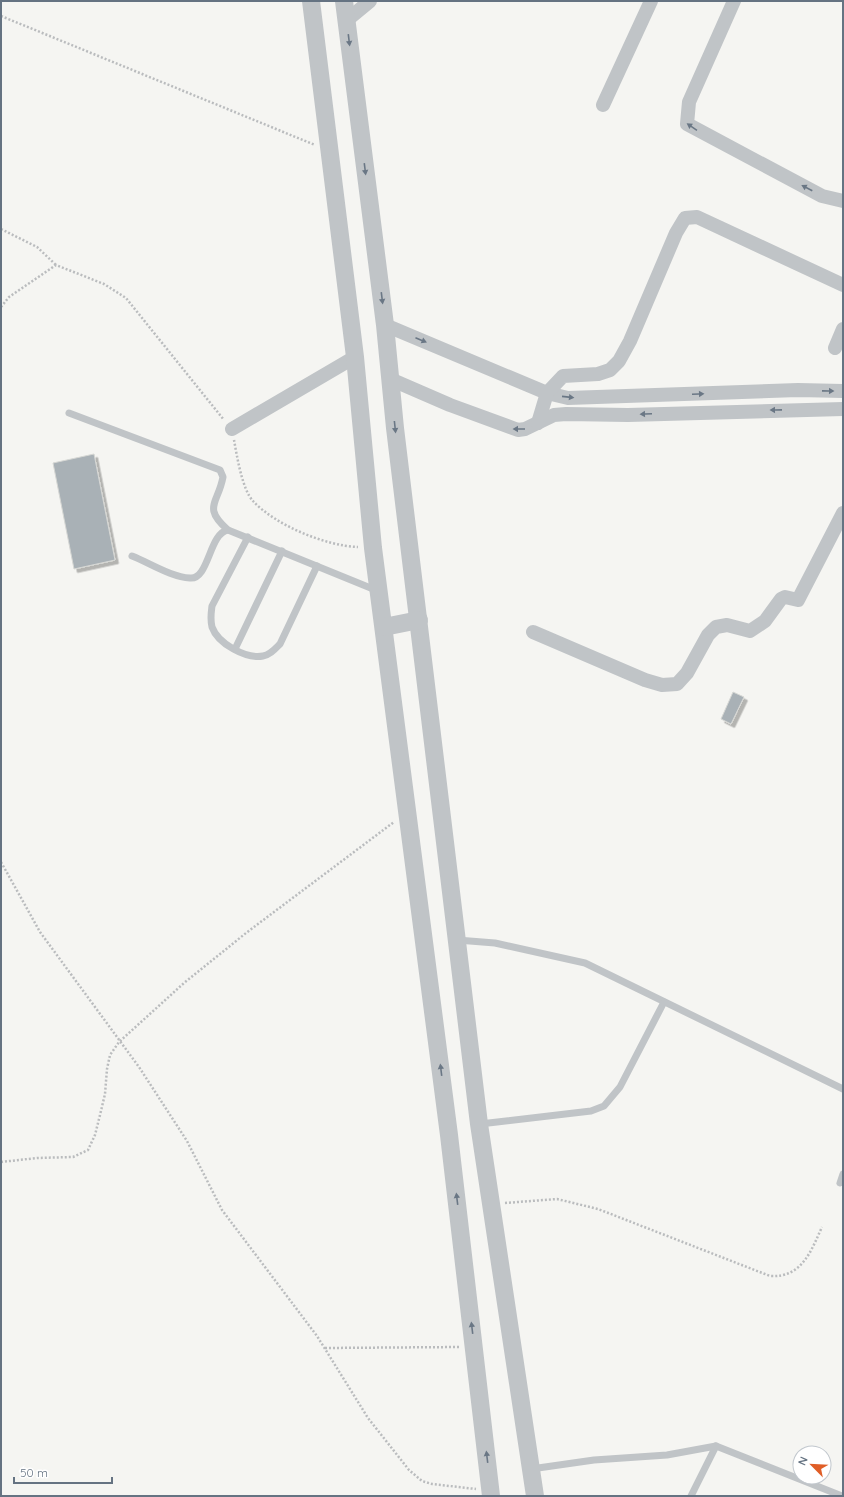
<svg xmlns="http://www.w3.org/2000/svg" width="844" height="1497" viewBox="0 0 844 1497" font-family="Quicksand,sans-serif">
  <defs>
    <filter id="shadow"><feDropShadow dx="3.5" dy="3.5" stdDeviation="0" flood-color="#0004"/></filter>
  </defs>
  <rect width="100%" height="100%" fill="#f5f5f2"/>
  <g fill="#a9b1b6" stroke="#d6d7d4" filter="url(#shadow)">
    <polygon points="94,454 115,560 74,569 53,463"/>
    <polygon points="733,692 744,697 731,724 721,719"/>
  </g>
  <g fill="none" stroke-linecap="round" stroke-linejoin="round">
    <g stroke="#babcbe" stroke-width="2.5" stroke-dasharray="2 2" stroke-linecap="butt">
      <polyline points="1,16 315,145"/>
      <polyline points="1,229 37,247 56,265"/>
      <polyline points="1,307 9,297 56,265 104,284 126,298 224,420"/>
      <path d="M234 440C237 456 242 489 253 501 275 525 326 546 358 547"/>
      <polyline points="1,862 40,932 139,1067 187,1141 222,1210 317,1336 368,1418 409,1470 422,1481 432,1484 476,1489"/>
      <polyline points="1,1162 37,1158 73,1157 88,1150 95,1135 100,1115 105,1094 107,1069 110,1055 119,1042 184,983 246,933 394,822"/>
      <path d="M505 1203 557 1199 598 1209 770 1276C802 1278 811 1251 822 1227"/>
      <polyline points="325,1348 460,1347"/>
    </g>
    <g stroke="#c0c4c7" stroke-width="7">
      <path d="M69 413 220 470 223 477C218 504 202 507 228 530"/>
      <path d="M248 537 212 606C211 614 210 619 212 627 218 644 246 659 263 656 270 655 275 649 280 644L317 566"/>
      <path d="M132 556C150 563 171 577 190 578 209 580 209 533 228 530L378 591"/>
      <polyline points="235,649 282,551"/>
      <polyline points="457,940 495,943 585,963 843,1089"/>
      <polyline points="480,1124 591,1111 604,1106 620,1087 664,1002"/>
      <polyline points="840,1183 843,1174"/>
      <polyline points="531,1469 594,1460 667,1455 716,1446 842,1496"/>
      <polyline points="691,1496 716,1446"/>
    </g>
    <g stroke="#c0c4c7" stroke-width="14">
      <polyline points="734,1 689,102 687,124 822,196 843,201"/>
      <polyline points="347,20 370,1"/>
      <polyline points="603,105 651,1"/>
      <polyline points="385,325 547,393 568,398 798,390 843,391"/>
      <polyline points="835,348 843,329"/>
      <polyline points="390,379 450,405 518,430 525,429 554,415 566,414 628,415 843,409"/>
      <polyline points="538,423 547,393 563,376 598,374 610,370 619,361 630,341 676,233 685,218 697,217 843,285"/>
      <polyline points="232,429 355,357"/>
      <polyline points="533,632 645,680 662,685 677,684 687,673 708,635 716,627 727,625 750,631 765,621 781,599 785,597 798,600 843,513"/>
    </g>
    <g stroke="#c0c4c7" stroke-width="18">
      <polyline points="311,1 355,357 373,548 449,1135 491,1496"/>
      <polyline points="344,1 385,325 395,428 479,1124 535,1496"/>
      <polyline points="384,627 419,620"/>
    </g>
  </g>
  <defs><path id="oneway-solid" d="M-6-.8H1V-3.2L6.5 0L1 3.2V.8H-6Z"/></defs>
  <g fill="#6a7785">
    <use href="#oneway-solid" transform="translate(349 40) rotate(83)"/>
    <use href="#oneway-solid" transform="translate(692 127) rotate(-146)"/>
    <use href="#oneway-solid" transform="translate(365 169) rotate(83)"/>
    <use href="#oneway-solid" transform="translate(807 188) rotate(-152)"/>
    <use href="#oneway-solid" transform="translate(382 298) rotate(83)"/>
    <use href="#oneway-solid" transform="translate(421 340) rotate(23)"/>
    <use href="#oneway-solid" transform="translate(828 391) rotate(1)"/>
    <use href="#oneway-solid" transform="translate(698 394) rotate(-2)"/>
    <use href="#oneway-solid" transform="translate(568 397) rotate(6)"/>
    <use href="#oneway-solid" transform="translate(776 410) rotate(179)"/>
    <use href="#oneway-solid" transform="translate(646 414) rotate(178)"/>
    <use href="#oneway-solid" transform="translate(395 427) rotate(84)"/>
    <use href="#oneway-solid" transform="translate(519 429) rotate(-180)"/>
    <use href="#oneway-solid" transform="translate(441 1070) rotate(-97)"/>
    <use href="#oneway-solid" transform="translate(457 1199) rotate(-97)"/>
    <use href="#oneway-solid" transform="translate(472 1328) rotate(-97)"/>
    <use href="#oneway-solid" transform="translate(487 1457) rotate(-97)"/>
  </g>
  <rect width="844" height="1497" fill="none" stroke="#657382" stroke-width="4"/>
  <g transform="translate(812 1465) rotate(294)"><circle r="19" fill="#ffffff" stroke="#c1c7cd"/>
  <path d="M0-3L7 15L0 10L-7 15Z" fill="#e05e27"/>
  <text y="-6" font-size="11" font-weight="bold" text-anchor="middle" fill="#657382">N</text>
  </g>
  <path d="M14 1477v6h98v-6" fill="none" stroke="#657382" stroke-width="2"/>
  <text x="20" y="1477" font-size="12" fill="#657382" stroke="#ffffff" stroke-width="3" paint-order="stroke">50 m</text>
</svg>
